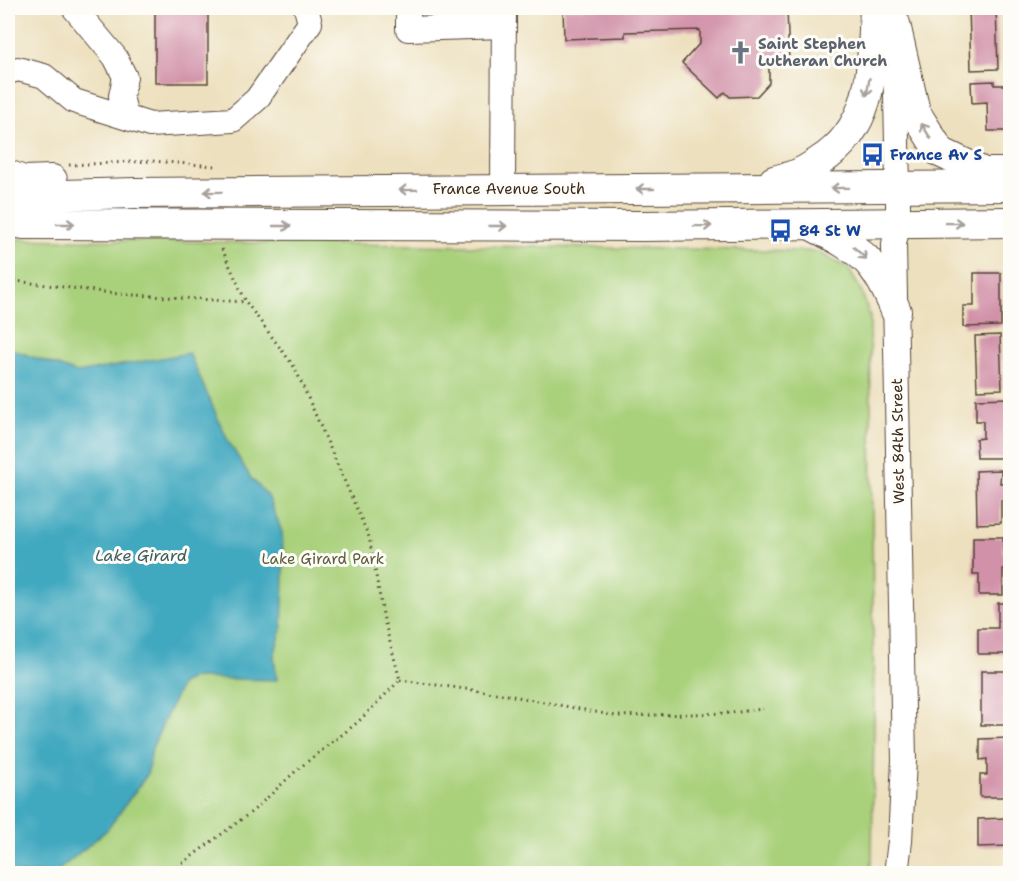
<svg xmlns="http://www.w3.org/2000/svg" width="1018" height="881" viewBox="0 0 1018 881" font-family="'Shantell Sans',sans-serif">
  <rect width="100%" height="100%" fill="#fdfcf7"/>
  <filter id="ink" filterUnits="userSpaceOnUse"><feTurbulence type="fractalNoise" baseFrequency=".0167" numOctaves="2"/><feDisplacementMap in="SourceGraphic" scale="12" xChannelSelector="R" yChannelSelector="G"/><feConvolveMatrix kernelMatrix="1 2 1 2 8 2 1 2 1" color-interpolation-filters="sRGB"/></filter>
  <filter id="wash" filterUnits="userSpaceOnUse"><feTurbulence type="fractalNoise" baseFrequency=".008" numOctaves="4" result="noise"/><feDisplacementMap in="SourceGraphic" scale="24" xChannelSelector="R" yChannelSelector="G"/><feGaussianBlur stdDeviation="1.35" result="paint"/><feColorMatrix in="noise" values="0 0 0 0 0 0 0 0 0 0 0 0 0 0 0 0 0 1.4 0 .05"/><feComposite in="paint" operator="in"/></filter>
  <g filter="url(#wash)">
    <rect width="100%" height="100%" fill="#ede0be"/>
    <polygon fill="#a9d07a" stroke="#727d4c" stroke-width="1.5" points="8,239 815,251 848,268 861,290 870,317 874,724 872,858 869,873 8,874"/>
    <polygon fill="#3fa8bf" stroke="#3d696e" stroke-width="1.5" points="8,348 77,373 189,353 228,441 251,478 268,496 282,532 284,579 282,628 274,656 277,680 193,678 181,684 152,748 147,775 107,830 55,873 8,873"/>
    <g id="blocks">
      <g fill="#d191a8">
        <rect x="155" y="8" width="53" height="75"/>
        <polygon points="563,8 787,8 789,63 769,64 769,83 757,96 730,97 725,92 719,98 682,63 700,43 700,30 625,32 625,37 564,39"/>
        <polygon points="969,8 996,8 998,69 971,70"/>
        <polygon points="994,81 994,85 1010,85 1010,131 988,131 987,102 972,103 971,82"/>
        <polygon points="974,273 1001,273 1001,326 963,327 963,306 974,306"/>
        <polygon points="1000,335 1002,389 977,390 975,336"/>
        <polygon points="1010,398 1010,458 977,458 976,439 983,438 983,421 976,421 976,399"/>
        <polygon points="1001,470 1000,483 1010,483 1010,500 1001,500 1001,523 977,524 976,471"/>
        <polygon points="973,537 1003,537 1003,552 1010,552 1010,569 1003,569 1003,595 979,595 979,574 973,574"/>
        <polygon points="998,603 1010,603 1010,654 978,654 978,628 998,628"/>
        <polygon points="981,671 1010,671 1010,701 1006,701 1006,725 981,725"/>
        <polygon points="1010,738 1010,797 980,797 980,775 987,775 987,759 980,760 980,739"/>
        <polygon points="1010,818 1010,846 978,847 978,819"/>
      </g>
    </g>
  </g>
  <g filter="url(#ink)">
    <use href="#blocks" fill-opacity="0" stroke="#564536" stroke-width="1.5"/>
    <g fill="none" stroke-linecap="round" stroke-linejoin="round">
      <defs>
        <g id="minor">
          <polyline points="74,8 115,57 125,77 121,96 126,117"/>
          <polyline points="408,8 408,29 504,26"/>
          <polyline points="894,8 898,187 898,224 894,244 904,760 900,841 896,874"/>
          <polyline points="8,72 18,69 44,76 74,101 150,125 233,120 257,99 310,23 306,8"/>
          <polyline points="503,189 504,8"/>
        </g>
        <g id="major">
          <polyline points="895,24 915,112 940,152 984,173 1008,173"/>
          <polyline points="8,175 23,181 52,180"/>
          <path d="M774 181C783 178 792 177 800 173 807 170 814 165 820 161 875 126 872 66 875 8"/>
          <polyline points="8,199 24,196 135,193 1010,186"/>
          <polyline points="8,221 24,224 644,226 1010,222"/>
          <path d="M815 227C862 251 876 260 896 311"/>
        </g>
      </defs>
      <use href="#minor" stroke="#564536" stroke-width="26"/>
      <use href="#major" stroke="#564536" stroke-width="32"/>
      <g stroke="#564536" stroke-width="3" stroke-dasharray="1.5 4.5" stroke-linecap="butt">
        <polyline points="69,165 152,161 215,166"/>
        <polyline points="222,249 246,302"/>
        <polyline points="8,280 119,294 246,302 295,368 369,537 384,620 400,680 358,722 298,769 254,810 168,874"/>
        <polyline points="400,680 502,694 616,716 730,713 763,709"/>
      </g>
      <use href="#minor" stroke="#fff" stroke-width="24"/>
      <use href="#major" stroke="#fff" stroke-width="30"/>
    </g>
    <defs><path id="oneway-shaft" d="M-6 0H5M1.5-3L5.5 0L1.5 3" fill="none" stroke-width="1.6" stroke-linecap="round" stroke-linejoin="round" transform="scale(1.5)"/></defs>
    <g stroke="#a79f9a">
      <use href="#oneway-shaft" transform="translate(868 87) rotate(100)"/>
      <use href="#oneway-shaft" transform="translate(926 131) rotate(-122)"/>
      <use href="#oneway-shaft" transform="translate(840 188) rotate(179)"/>
      <use href="#oneway-shaft" transform="translate(645 189) rotate(-180)"/>
      <use href="#oneway-shaft" transform="translate(408 190) rotate(179)"/>
      <use href="#oneway-shaft" transform="translate(213 192) rotate(179)"/>
      <use href="#oneway-shaft" transform="translate(954 223)"/>
      <use href="#oneway-shaft" transform="translate(66 224)"/>
      <use href="#oneway-shaft" transform="translate(282 226)"/>
      <use href="#oneway-shaft" transform="translate(498 226)"/>
      <use href="#oneway-shaft" transform="translate(703 226) rotate(-1)"/>
      <use href="#oneway-shaft" transform="translate(860 253) rotate(43)"/>
    </g>
  </g>
  <defs>
    <symbol id="church-bare" viewBox="-9 -9 18 18"><path d="M-1.2-6h2.4v3.5h3.3v2.4h-3.3V6h-2.4V-.1h-3.3v-2.4h3.3Z" fill="#6b7280" stroke="#fdfcf7" stroke-width="2.5" paint-order="stroke"/></symbol>
    <symbol id="bus-bare" viewBox="-9 -9 18 18"><path d="M-5-6H5V4H4V6H2V4H-2V6H-4V4H-5ZM-3.5-4V0h7V-4ZM-3.5 1.2v1.5H-2V1.2ZM2 1.2v1.5H3.5V1.2Z" fill="#1a4fb4" stroke="#fdfcf7" stroke-width="2.5" paint-order="stroke"/></symbol>
  </defs>
  <g fill-rule="evenodd">
    <use href="#church-bare" x="724" y="36" width="33" height="33"/>
    <use href="#bus-bare" x="856" y="138" width="33" height="33"/>
    <use href="#bus-bare" x="764" y="214" width="33" height="33"/>
  </g>
  <g text-anchor="middle" stroke-width="6" stroke-linejoin="round" paint-order="stroke">
    <g font-size="15" font-weight="bold" fill="#5b616d" stroke="#fdfcf7" text-anchor="start">
      <text x="758" y="49">Saint Stephen<tspan x="758" dy="17">Lutheran Church</tspan></text>
    </g>
    <g font-size="15" font-weight="bold" fill="#164399" stroke="#fdfcf7" text-anchor="start">
      <text x="890" y="160">France Av S</text>
      <text x="799" y="236">84 St W</text>
    </g>
    <g font-size="15" fill="#3b2a1e" stroke="#fdfcf7">
      <text x="509" y="194">France Avenue South</text>
      <text transform="translate(898 441) rotate(-91)" y="5">West 84th Street</text>
    </g>
    <g font-size="15" fill="#5c5c3a" stroke="#fdfcf7">
      <text x="323" y="564">Lake Girard Park</text>
    </g>
    <g font-size="16" font-style="italic" fill="#3d5c5e" stroke="#fdfcf7">
      <text x="141" y="561">Lake Girard</text>
    </g>
  </g>
  <rect width="1018" height="881" fill="none" stroke="#fdfcf7" stroke-width="30"/>
</svg>
